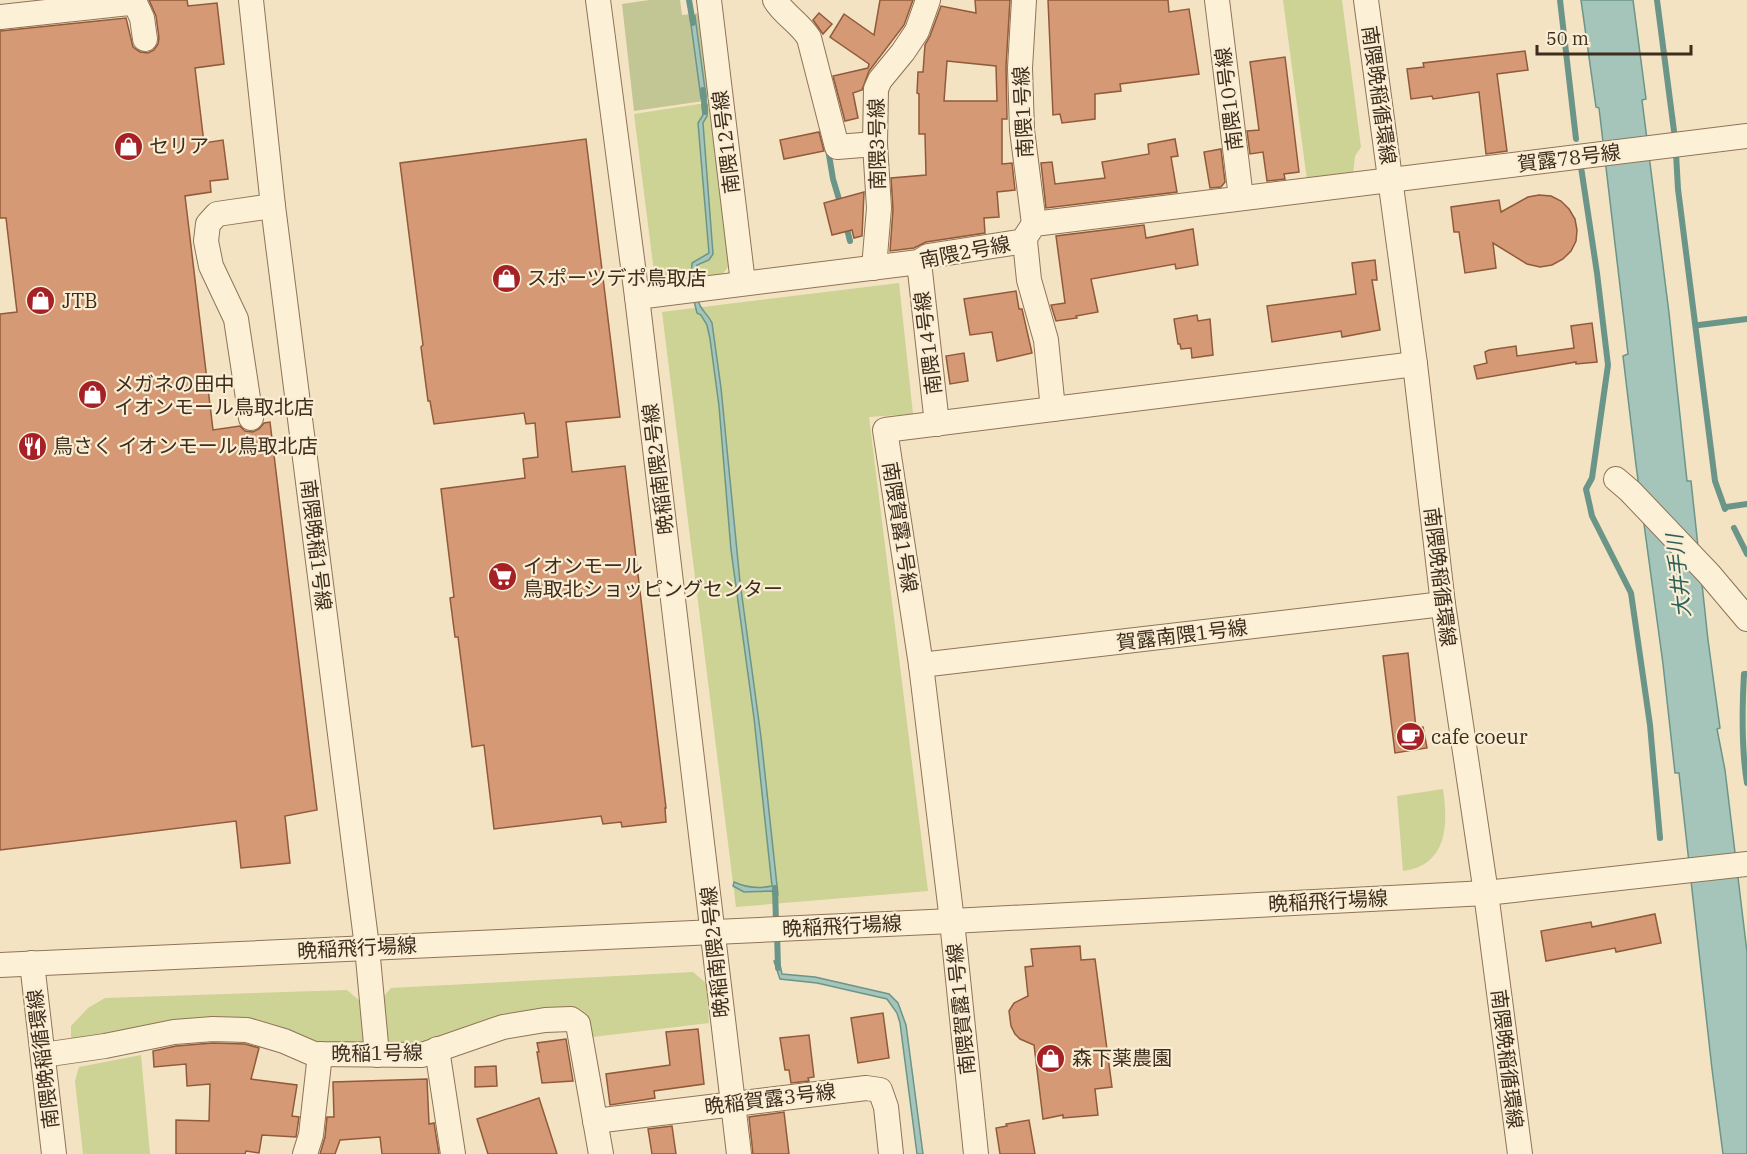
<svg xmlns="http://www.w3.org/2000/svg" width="1747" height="1154" viewBox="0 0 1747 1154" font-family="'IBM Plex Serif','Noto Sans JP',serif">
  <rect width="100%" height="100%" fill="#f3e3c3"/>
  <g fill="#cdd295">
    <polygon points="1283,0 1342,0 1361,147 1355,156 1353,175 1307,180"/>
    <polygon points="712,102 731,263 721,276 667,283 654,272 634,114"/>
    <polygon points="899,283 913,414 869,417 928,891 736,907 662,312"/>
    <path d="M1443 789C1448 824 1448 865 1403 871L1397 796Z"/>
    <polygon points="693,972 706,983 709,1023 593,1037 588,1020 422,1048 386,1048 383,997 391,988"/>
    <polygon points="347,990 361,1002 364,1043 316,1045 250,1022 71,1039 71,1026 88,1008 105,998"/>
    <polygon points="141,1055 150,1154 83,1154 75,1081 79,1067"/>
  </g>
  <polygon fill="#c2c695" points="649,0 680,0 682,15 701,13 711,100 634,111 622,4"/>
  <g fill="#a5c5bb" stroke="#6b9589" stroke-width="1.5">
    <polygon points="1581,0 1633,0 1646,99 1642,100 1669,313 1687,481 1691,481 1708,640 1720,728 1717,729 1725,770 1747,952 1747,1154 1723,1154 1712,1069 1679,773 1675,773 1663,664 1636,465 1623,356 1628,354 1599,108 1596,107"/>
    <polygon points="695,16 706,97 701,98 690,17"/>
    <polygon points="702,105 707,105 707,116 703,123 713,254 709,260 697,265 695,276 691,277 692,263 709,253 698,123 703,115"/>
    <path d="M698 300C700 310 708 314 712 323L721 388 740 582 761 737 778 895 774 896 772 891 744 892 733 886 734 882C747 888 758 889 772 886L754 718 731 550 719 406 710 339 707 325 701 315 697 313 694 301Z"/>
    <polygon points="779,960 782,974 815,977 889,994 898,1003 906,1025 923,1154 917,1154 900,1023 897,1013 887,999 817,983 780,979 774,961"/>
  </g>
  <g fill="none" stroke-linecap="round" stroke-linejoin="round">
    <g stroke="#6b9589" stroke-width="6">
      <polyline points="689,0 693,23"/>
      <polyline points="1560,0 1576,139"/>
      <polyline points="1657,0 1674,131"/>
      <polyline points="703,90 705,112"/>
      <polyline points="828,149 833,179 841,206"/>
      <polyline points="1676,153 1678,189 1715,481 1725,509"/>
      <polyline points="1581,167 1597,273 1608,365 1592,478 1586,489 1592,516 1631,593 1650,725 1660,838"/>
      <polyline points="846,225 850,241"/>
      <polyline points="1699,325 1747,319"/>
      <polyline points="1726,507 1747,504"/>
      <polyline points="1734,528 1747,554"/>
      <path d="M1747 674H1744C1742 710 1741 747 1747 783"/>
      <polyline points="775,888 776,923"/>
      <polyline points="777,933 778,968"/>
    </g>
  </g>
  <g fill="#d59a75" stroke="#915a3a" stroke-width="1.5" fill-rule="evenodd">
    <polygon points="149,0 187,0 188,6 217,3 224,64 195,68 204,143 223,140 228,179 210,181 211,192 185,196 213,430 240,426 245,431 253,432 259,429 264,423 270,422 317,810 285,816 290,863 241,868 236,821 0,850 0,314 17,312 6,218 0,218 0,31 126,18 133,47 140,52 148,53 154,50 158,44 159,38 156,16"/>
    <polygon points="880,0 913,0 904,25 869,71 862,90 853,93 858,118 845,121 833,76 868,68 869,64 830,37 844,14 874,35"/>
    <path d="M975 0H1010L1006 67 1007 119H1002V164L1012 163 1015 190 997 192 999 217 984 218 985 233 926 242 914 248 890 251 893 209 891 178 926 175 925 134H919V94L917 93 918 72H923L925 45 930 36 941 6 976 13ZM947 61 996 66 997 101H944Z"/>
    <polygon points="1048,0 1168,0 1169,12 1189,9 1199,74 1120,84 1121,91 1095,94 1095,119 1062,123 1060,114 1053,115"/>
    <polygon points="819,13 832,24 823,34 813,20"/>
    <polygon points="1525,51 1528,70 1497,74 1507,151 1486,154 1479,92 1433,99 1432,96 1411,99 1407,69 1424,67 1423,63"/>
    <polygon points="1285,57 1299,172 1284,174 1285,179 1267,181 1263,152 1250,154 1247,131 1259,130 1250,62"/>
    <polygon points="819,132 824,151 784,159 780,140"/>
    <polygon points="586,139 620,417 566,422 572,472 625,466 666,808 665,808 666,822 622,827 621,822 603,824 601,816 494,829 484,745 472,747 458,637 455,637 450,598 454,597 441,489 525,478 523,459 538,457 535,423 526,424 524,413 434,424 430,401 428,401 421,347 423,345 400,163"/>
    <polygon points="1175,139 1178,156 1171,157 1177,192 1046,208 1041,163 1052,162 1055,184 1105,178 1102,162 1149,154 1148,144"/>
    <polygon points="1221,149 1225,182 1221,187 1210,188 1204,152"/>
    <polygon points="864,192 862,236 854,238 852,230 832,235 824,203"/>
    <polygon points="1539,195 1551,196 1561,201 1569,209 1575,219 1577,230 1576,241 1571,251 1563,259 1552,265 1540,267 1527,264 1493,243 1496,268 1465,273 1459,232 1454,232 1451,207 1499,200 1501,212 1528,197"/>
    <polygon points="1144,225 1146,238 1193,229 1198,265 1176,269 1175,264 1091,279 1098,312 1076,316 1077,318 1056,321 1051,305 1065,303 1056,236"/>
    <polygon points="1375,260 1377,280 1372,280 1380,330 1342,337 1341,331 1272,342 1267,306 1356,294 1352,263"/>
    <polygon points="1016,291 1019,309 1022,309 1032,353 997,361 992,332 970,335 964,299"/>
    <polygon points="1197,315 1198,321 1210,319 1213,355 1192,358 1191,348 1181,349 1180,344 1178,344 1174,319"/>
    <polygon points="1592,323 1597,362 1576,364 1576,362 1477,379 1474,366 1487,363 1485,352 1489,350 1516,346 1517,356 1574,348 1571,326"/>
    <polygon points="964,353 968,381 950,384 946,356"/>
    <polygon points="1408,653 1416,728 1423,727 1427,748 1395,753 1383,656"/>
    <polygon points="1655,914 1661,943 1616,952 1615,948 1546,961 1541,931 1591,922 1592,927"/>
    <polygon points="1080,946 1081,960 1095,959 1112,1087 1095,1089 1098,1115 1063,1118 1063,1115 1043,1119 1034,1045 1020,1039 1015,1034 1011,1026 1009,1011 1014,1003 1028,996 1025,967 1033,966 1031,949"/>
    <polygon points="883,1013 889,1058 858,1063 851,1018"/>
    <polygon points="698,1029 704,1084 654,1091 655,1098 610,1105 606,1074 670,1065 666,1032"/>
    <polygon points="809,1035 814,1077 808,1078 809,1081 791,1083 789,1070 785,1070 780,1038"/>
    <polygon points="566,1039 573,1081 542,1083 537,1052 539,1052 537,1043"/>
    <polygon points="213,1043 245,1044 259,1048 251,1079 297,1085 292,1116 299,1117 296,1137 262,1135 259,1153 246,1151 245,1154 176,1154 176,1120 209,1121 210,1084 187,1086 186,1064 154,1067 153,1051 176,1046"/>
    <polygon points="496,1066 497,1086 475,1087 475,1067"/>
    <polygon points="427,1079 429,1124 434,1123 439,1154 382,1154 380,1137 340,1140 335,1154 320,1154 325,1137 327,1117 334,1117 333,1082"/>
    <polygon points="539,1098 557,1154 488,1154 477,1119"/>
    <polygon points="784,1112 789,1154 753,1154 749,1117"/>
    <polygon points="1029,1120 1035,1154 1000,1154 996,1128 1007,1126 1006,1124"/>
    <polygon points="672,1126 676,1154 652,1154 648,1129"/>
  </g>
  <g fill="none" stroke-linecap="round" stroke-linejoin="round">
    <defs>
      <g id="minor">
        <polyline points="251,0 273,206 367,947 377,1055"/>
        <polyline points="598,0 637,297 739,1154"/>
        <polyline points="709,0 743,283"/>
        <path d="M775 0C784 15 800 23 809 38L837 147 875 144"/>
        <polyline points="1024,0 1020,68 1022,130 1034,224"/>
        <polyline points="1217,0 1241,198"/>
        <polyline points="1366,0 1415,364 1443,604 1486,893 1520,1154"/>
        <polyline points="0,17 129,3 136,5 142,18 145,39"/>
        <polyline points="1025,241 1029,280 1046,340 1053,409"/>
        <polyline points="919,262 937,424"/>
        <polyline points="874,268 879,208 875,144 876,89 880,80 903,52 917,31 928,0"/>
        <polyline points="637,297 919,262 928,256 1025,241 1026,236 1034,224 1747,136"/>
        <polyline points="251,418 236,319 211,266 206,241 208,224 217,214 273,206"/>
        <polyline points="1616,479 1630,491 1709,574 1747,619"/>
        <polyline points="921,665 1443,604"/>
        <polyline points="32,963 54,1154"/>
        <polyline points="0,965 952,921 1486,893 1747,864"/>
        <polyline points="437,1049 453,1154"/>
        <polyline points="43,1055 105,1046 174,1032 213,1029 247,1030 284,1041 314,1054 422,1055 503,1027 545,1020 571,1019 578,1024 601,1154"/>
        <polyline points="595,1121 866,1088 880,1090 886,1107 891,1154"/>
        <polyline points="305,1154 311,1135 320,1054"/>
        <polyline points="976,1154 952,921 921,665 885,430 1415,364"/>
      </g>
    </defs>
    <use href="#minor" stroke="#8f7457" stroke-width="26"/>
    <use href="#minor" stroke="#fcf0d7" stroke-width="24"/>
  </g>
  <defs>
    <symbol id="shop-disc" viewBox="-11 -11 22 22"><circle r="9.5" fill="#a52125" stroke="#f9edd3"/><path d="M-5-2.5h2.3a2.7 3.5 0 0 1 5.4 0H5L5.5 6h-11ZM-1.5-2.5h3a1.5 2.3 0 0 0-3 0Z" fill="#fff"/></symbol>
    <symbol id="restaurant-disc" viewBox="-11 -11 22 22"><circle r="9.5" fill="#a52125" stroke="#f9edd3"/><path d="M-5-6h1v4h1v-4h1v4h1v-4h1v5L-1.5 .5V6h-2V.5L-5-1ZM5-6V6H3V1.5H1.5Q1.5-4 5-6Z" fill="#fff"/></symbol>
    <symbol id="supermarket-disc" viewBox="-11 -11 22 22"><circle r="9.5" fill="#a52125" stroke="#f9edd3"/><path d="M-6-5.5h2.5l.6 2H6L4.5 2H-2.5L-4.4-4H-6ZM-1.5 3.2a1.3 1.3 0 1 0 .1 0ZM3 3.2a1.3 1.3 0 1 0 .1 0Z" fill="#fff"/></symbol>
    <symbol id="cafe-disc" viewBox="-11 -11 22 22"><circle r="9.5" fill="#a52125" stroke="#f9edd3"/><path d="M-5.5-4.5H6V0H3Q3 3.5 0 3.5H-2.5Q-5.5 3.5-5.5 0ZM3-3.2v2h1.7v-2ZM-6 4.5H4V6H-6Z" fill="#fff"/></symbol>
  </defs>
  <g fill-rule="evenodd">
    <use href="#shop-disc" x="112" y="130" width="33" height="33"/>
    <use href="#shop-disc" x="490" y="262" width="33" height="33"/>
    <use href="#shop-disc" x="24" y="284" width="33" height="33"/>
    <use href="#shop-disc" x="76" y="378" width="33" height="33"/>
    <use href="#restaurant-disc" x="16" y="430" width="33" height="33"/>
    <use href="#supermarket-disc" x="486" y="560" width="33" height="33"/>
    <use href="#cafe-disc" x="1394" y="720" width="33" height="33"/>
    <use href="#shop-disc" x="1034" y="1042" width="33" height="33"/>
  </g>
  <g text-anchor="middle" stroke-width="4.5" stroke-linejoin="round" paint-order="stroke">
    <g font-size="20" fill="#3e2c1d" stroke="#f9edd3">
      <text transform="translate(1379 95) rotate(82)" y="7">南隈晩稲循環線</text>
      <text transform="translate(1229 99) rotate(-97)" y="7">南隈10号線</text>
      <text transform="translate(1023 112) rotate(-93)" y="7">南隈1号線</text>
      <text transform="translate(726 142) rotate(-97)" y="7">南隈12号線</text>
      <text transform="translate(877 144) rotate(-91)" y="7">南隈3号線</text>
      <text transform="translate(1569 158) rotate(-7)" y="7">賀露78号線</text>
      <text transform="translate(965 252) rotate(-11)" y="7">南隈2号線</text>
      <text transform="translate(928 343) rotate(-97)" y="7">南隈14号線</text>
      <text transform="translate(658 469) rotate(-97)" y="7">晩稲南隈2号線</text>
      <text transform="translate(900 527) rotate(81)" y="7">南隈賀露1号線</text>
      <text transform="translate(316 545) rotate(83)" y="7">南隈晩稲1号線</text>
      <text transform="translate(1440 577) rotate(83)" y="7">南隈晩稲循環線</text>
      <text transform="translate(1182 635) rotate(-7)" y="7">賀露南隈1号線</text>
      <text transform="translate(1328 901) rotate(-3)" y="7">晩稲飛行場線</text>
      <text transform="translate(842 926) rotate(-3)" y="7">晩稲飛行場線</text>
      <text transform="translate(357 948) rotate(-3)" y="7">晩稲飛行場線</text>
      <text transform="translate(715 952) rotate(-96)" y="7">晩稲南隈2号線</text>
      <text transform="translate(961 1009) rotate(-96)" y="7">南隈賀露1号線</text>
      <text transform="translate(377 1053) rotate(-1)" y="7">晩稲1号線</text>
      <text transform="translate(43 1059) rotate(-97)" y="7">南隈晩稲循環線</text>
      <text transform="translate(1507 1059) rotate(83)" y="7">南隈晩稲循環線</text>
      <text transform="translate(770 1099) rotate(-7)" y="7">晩稲賀露3号線</text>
    </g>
    <g font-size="20" fill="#3e2c1d" stroke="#f9edd3" text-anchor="start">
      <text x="149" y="153">セリア</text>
      <text x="527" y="285">スポーツデポ鳥取店</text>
      <text x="62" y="308">JTB</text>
      <text x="114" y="391">メガネの田中<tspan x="114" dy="23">イオンモール鳥取北店</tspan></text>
      <text x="53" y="453">鳥さく イオンモール鳥取北店</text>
      <text x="523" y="573">イオンモール<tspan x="523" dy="23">鳥取北ショッピングセンター</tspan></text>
      <text x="1431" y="744">cafe coeur</text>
      <text x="1072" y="1065">森下薬農園</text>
    </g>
    <g font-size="21" font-style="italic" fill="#2b5f5a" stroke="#f9edd3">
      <text transform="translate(1679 576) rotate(-96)" y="7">大井手川</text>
    </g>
  </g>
  <path d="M1537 45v9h154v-9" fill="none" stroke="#3e2c1d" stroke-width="3"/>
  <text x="1546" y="45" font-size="18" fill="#3e2c1d" stroke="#f9edd3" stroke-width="4.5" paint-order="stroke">50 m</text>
</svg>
